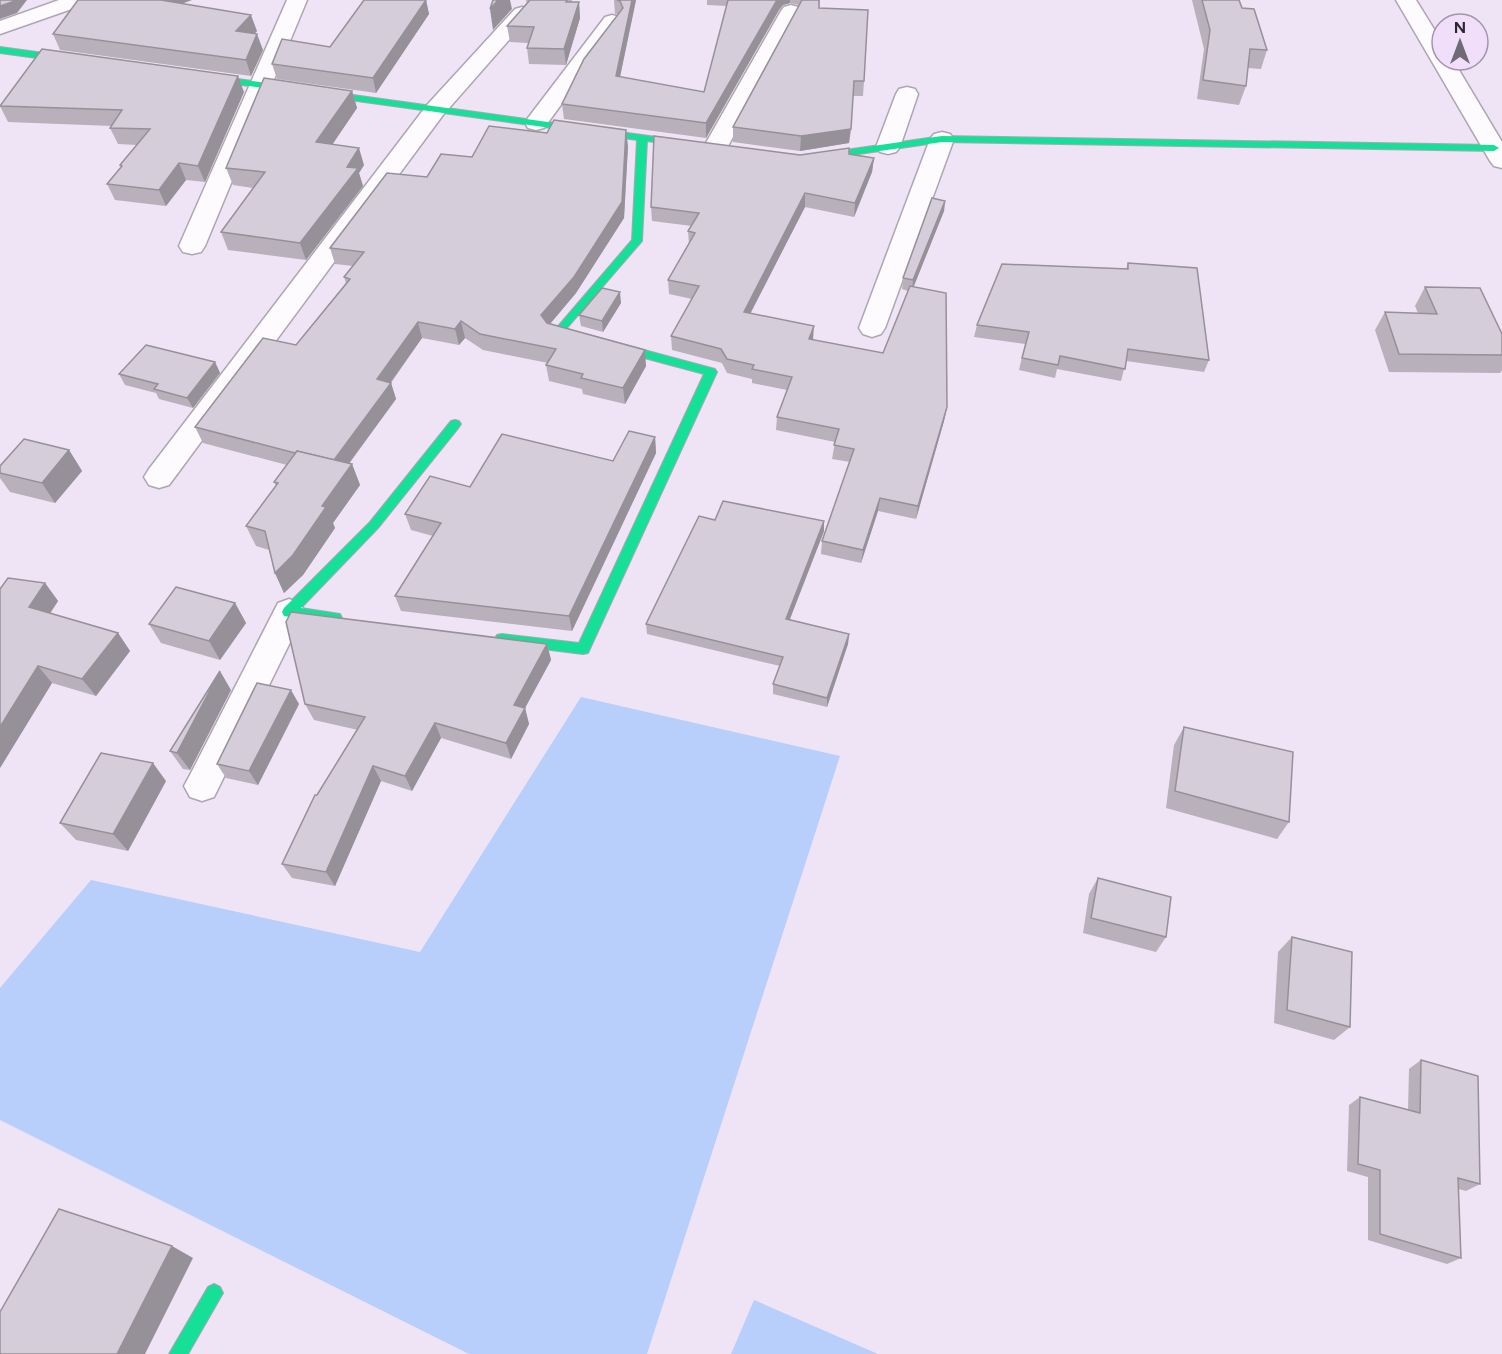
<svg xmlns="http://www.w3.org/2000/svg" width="1502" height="1354" viewBox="0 0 1502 1354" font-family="Figtree,sans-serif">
  <rect width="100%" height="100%" fill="#efe4f5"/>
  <g fill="#b8cefb">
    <polygon points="581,697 840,756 647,1354 469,1354 0,1120 0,988 91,880 420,952"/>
    <polygon points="754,1300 878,1354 731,1354"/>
  </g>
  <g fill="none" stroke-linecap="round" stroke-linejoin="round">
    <defs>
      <g id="street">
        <polygon points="59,0 89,0 86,4 0,34 0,21"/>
        <polygon points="287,0 307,0 205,246 201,252 192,254 183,252 179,246"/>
        <polygon points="1396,0 1416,0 1442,42 1442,60 1453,60 1502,142 1502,168 1494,166 1490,161"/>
        <polygon points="791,5 798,7 801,11 727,148 723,153 715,155 707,153 703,148 781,11 784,7"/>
        <polygon points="522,7 529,9 532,13 529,17 443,115 169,485 159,488 149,485 144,477 149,469 427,105 515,9"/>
        <polygon points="612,15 619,17 622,21 544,128 536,130 528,128 525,123 528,118 605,17"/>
        <polygon points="907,87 915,89 918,94 900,147 896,152 888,154 880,152 876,147 896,94 899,89"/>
        <polygon points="942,132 950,134 954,139 885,328 881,334 872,337 863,334 859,328 930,139 934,134"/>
        <polygon points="289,599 300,603 305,612 214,797 202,801 190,797 184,786 190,775 278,603"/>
      </g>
      <g id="fast">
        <polygon points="0,47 81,58 85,61 81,64 0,53"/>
        <polygon points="195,73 700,143 705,146 700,149 647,141 642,241 566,329 715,369 717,372 588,653 583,654 502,644 497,643 495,639 497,635 502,634 579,643 704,374 555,334 554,331 632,240 637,140 192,78 191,76"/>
        <polygon points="942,136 1494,145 1499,148 1494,151 942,142 804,162 799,159 804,156"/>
        <polygon points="455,420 459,421 461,424 459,427 378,528 301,608 340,614 342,618 340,622 335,623 284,616 282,612 284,608 370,522 451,421"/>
        <polygon points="214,1284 220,1287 223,1293 188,1354 169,1354 208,1287"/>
      </g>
    </defs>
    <use href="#street" stroke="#aea5b2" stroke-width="3"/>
    <use href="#fast" stroke="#aea5b2" stroke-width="2"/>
    <use href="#street" fill="#fdfbfe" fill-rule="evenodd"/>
    <use href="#fast" fill="#16e098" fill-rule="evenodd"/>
  </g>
  <g fill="#b8b0bb">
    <polygon points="364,0 426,0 429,14 376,93 277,79 272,64 330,47"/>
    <polygon points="526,0 572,0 572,2 579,2 580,18 566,65 529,64 527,48 528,43 510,42 507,26 527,4"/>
    <polygon points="614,0 636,0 620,77 704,92 727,6 707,5 707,0 820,0 819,8 864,81 863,96 853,96 849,143 800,151 733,142 733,127 799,5 790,3 783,5 779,10 706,138 564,119 562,104 618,14 615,14"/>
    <polygon points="1192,0 1239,0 1242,8 1267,50 1261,69 1248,68 1246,86 1239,105 1197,99 1204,49"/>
    <polygon points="182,4 257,31 254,34 263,50 251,76 60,50 53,34"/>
    <polygon points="352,91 357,108 332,144 364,165 359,173 363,186 306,260 228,250 221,232 253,188 233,185 226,168"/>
    <polygon points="244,92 205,182 186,180 166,206 115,200 107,184 121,167 120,165 137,145 118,144 110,128 112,126 8,122 0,106"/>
    <polygon points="628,146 624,218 576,293 550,324 646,366 625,404 583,394 582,389 549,381 546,365 548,363 483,350 465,338 459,345 422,338 391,383 396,399 349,464 352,464 360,485 333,523 335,528 303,575 284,593 275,573 269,550 256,546 246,526 276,486 274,482 287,465 203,443 195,427 296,345 346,283 344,277 353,266 335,264 330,248 427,177 472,157"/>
    <polygon points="849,154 874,158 872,172 854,217 805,207 750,313 813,340 883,353 908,291 902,289 903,278 945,201 944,211 913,287 947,407 944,421 916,519 878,511 861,563 821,554 822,541 850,462 832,459 835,442 776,430 777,417 787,390 752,383 752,379 727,373 722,363 672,350 671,336 692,299 669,294 668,280 689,244 688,231 692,226 652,221 651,207 800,155"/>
    <polygon points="1128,263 1209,360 1204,372 1126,361 1121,381 1057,369 1055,378 1019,370 1025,344 974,337 977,325 1126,269"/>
    <polygon points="1425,287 1502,334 1502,370 1500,373 1389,372 1375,330 1385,312 1418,313 1415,306"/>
    <polygon points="621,303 603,332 581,326 579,315"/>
    <polygon points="215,362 220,373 193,408 159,399 156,393 125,385 119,374"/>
    <polygon points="655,437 656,453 572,631 401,611 395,596 433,536 411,530 405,514 470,487 613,461"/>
    <polygon points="69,450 82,471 55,503 10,492 0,478 0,466"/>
    <polygon points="715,520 824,531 790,619 849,634 848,644 827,707 773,694 773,684 780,666 647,634 646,624"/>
    <polygon points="45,583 58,601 50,614 118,633 130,651 96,696 52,683 0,768"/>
    <polygon points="235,603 246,623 220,660 161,643 149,624"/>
    <polygon points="547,644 551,660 525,708 529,724 511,759 441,738 412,791 381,781 335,886 292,878 282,864 317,795 358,730 314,720 305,704"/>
    <polygon points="231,690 190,770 183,769 170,751"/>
    <polygon points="299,704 258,785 226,778 217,764"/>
    <polygon points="1184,727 1289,822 1277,839 1166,808 1174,745"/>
    <polygon points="166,781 128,851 76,840 60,823"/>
    <polygon points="1098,878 1166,937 1156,952 1083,933 1089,894"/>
    <polygon points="1292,937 1350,1027 1334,1040 1274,1023 1278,952"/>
    <polygon points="1421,1060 1480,1184 1466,1191 1458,1189 1461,1258 1447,1264 1368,1240 1368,1177 1347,1171 1349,1105 1360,1097 1408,1110 1409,1069"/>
  </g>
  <g fill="#969099">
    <polygon points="14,0 27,0 17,13 0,19 0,6"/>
    <polygon points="149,0 192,0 154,14"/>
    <polygon points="426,0 429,14 376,93 373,78"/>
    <polygon points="498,0 510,0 512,9 493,30 490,9"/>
    <polygon points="632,0 636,0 617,91 616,76"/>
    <polygon points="777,0 790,0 790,3 783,5 779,10 706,138 706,123"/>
    <polygon points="579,2 580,18 566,65 564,49"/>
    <polygon points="251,15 257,31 242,47 236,31"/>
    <polygon points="257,34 263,50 251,76 246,60"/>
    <polygon points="238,76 244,92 205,182 198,166"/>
    <polygon points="352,91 357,108 322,160 316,142"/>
    <polygon points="851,129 849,143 800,151 801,136"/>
    <polygon points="626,130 628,146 624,218 576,293 544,331 541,315"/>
    <polygon points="359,148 364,165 359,173 363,186 306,260 300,243"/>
    <polygon points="874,158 872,172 854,217 855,203"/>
    <polygon points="179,163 186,180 166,206 159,190"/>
    <polygon points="805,193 805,207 744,326 744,312"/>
    <polygon points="945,201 944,211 912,291 913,280"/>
    <polygon points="620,292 621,303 603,332 602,321"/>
    <polygon points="461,321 465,338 459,345 455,329"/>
    <polygon points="418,322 422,338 385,390 391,383 396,399 338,478 332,463 377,379"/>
    <polygon points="814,326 813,340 809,339"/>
    <polygon points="645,350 646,366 625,404 623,388"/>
    <polygon points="215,362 220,373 193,408 187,398"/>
    <polygon points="947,407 944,421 916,519 918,506"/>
    <polygon points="655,437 656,453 572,631 569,616"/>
    <polygon points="69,450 82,471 55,503 42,483"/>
    <polygon points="352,464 360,485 333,523 335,528 303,575 284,593 275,573"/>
    <polygon points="880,498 878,511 861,563 863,550"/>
    <polygon points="824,521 824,531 786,629 786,619"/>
    <polygon points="45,583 58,601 42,625 29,607"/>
    <polygon points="235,603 246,623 220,660 209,641"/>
    <polygon points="118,633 130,651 96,696 82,679"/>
    <polygon points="849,634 848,644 827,707 827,698"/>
    <polygon points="547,644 551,660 525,708 529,724 511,759 506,743 514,705"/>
    <polygon points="38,666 52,683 0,768 0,727"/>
    <polygon points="220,671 231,690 190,770 177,753"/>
    <polygon points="291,690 299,704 258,785 249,771"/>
    <polygon points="435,723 441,738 412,791 405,776"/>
    <polygon points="153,763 166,781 128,851 113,834"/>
    <polygon points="373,766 381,781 335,886 326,872"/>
    <polygon points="172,1246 193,1258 145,1354 117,1354"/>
  </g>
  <g fill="#d6cdda" stroke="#969099" stroke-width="1.5">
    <polygon points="0,0 14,0 12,2 0,6"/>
    <polygon points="78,0 161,0 251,15 236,31 257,34 246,60 53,34"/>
    <polygon points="364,0 426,0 373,78 272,64 282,39 330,47"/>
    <polygon points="493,0 498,0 490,9"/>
    <polygon points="530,0 567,0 566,2 579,2 564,49 527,48 534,27 507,26"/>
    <polygon points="617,0 632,0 616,76 704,92 728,0 777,0 706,123 562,104 584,59 623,8 620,1"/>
    <polygon points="802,0 819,0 819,8 868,10 864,81 854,81 851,129 801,136 733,127"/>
    <polygon points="1202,0 1239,0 1242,8 1254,9 1267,50 1250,49 1246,86 1203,80 1210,30"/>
    <polygon points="42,49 238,76 198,166 179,163 159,190 107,184 122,166 120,165 150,129 110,128 122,110 0,106"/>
    <polygon points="264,78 352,91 316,142 359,148 347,167 358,168 300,243 221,232 265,172 226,168"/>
    <polygon points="554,120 626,130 622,202 574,277 541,315 547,323 645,350 623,388 581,378 583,374 546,365 556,349 480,334 461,321 455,329 418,322 377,379 391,383 334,460 297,451 295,453 195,427 263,338 296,345 350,279 344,277 364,252 330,248 387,173 427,177 441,154 472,157 489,126 547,133"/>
    <polygon points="654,136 800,155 849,148 849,154 874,158 855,203 805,193 744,312 814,326 809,339 883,353 910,286 946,293 947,407 918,506 880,498 863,550 822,541 854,449 834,445 839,429 777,417 792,377 752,369 754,365 727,359 721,349 671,336 699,286 668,280 695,233 688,231 699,213 651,207"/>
    <polygon points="932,198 945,201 913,280 903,278"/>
    <polygon points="1128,263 1197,268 1209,360 1128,349 1125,369 1060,356 1058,365 1022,358 1029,332 977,325 1002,264 1128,269"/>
    <polygon points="1425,287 1480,288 1502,334 1502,355 1399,354 1385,312 1437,314"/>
    <polygon points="602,288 620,292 602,321 579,315"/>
    <polygon points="146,345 215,362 187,398 154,389 158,384 119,374"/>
    <polygon points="629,431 655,437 569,616 395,596 441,523 405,514 430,476 470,487 502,434 613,461"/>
    <polygon points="24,439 69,450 42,483 0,473 0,466"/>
    <polygon points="297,451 352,464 322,506 326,507 293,555 275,573 265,531 246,526 278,483 274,482"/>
    <polygon points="723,501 824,521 786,619 849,634 827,698 773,684 783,657 646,624 699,516 715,520"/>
    <polygon points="8,578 45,583 29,607 118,633 82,679 38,666 0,727 0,589"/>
    <polygon points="176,587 235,603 209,641 149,624"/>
    <polygon points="291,612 547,644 514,705 525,708 506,743 435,723 405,776 373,766 326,872 282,864 315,795 317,795 365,717 305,704 286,622"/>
    <polygon points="220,671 177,753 170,751"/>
    <polygon points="257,683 291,690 249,771 217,764"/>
    <polygon points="1184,727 1293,752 1289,822 1175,791"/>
    <polygon points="101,753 153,763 113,834 60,823"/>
    <polygon points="1098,878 1171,897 1166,937 1091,918"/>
    <polygon points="1292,937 1352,952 1350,1027 1287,1010"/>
    <polygon points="1421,1060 1478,1076 1480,1184 1458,1178 1461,1258 1380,1234 1380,1170 1358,1164 1360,1097 1420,1113"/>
    <polygon points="59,1209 172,1246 117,1354 0,1354 0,1312"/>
  </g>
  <g transform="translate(1460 42)"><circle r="28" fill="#f1defb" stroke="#a395ab" stroke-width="1.5"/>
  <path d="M0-4.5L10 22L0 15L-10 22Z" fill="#726976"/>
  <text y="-9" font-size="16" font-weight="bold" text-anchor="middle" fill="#2e2732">N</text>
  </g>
</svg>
